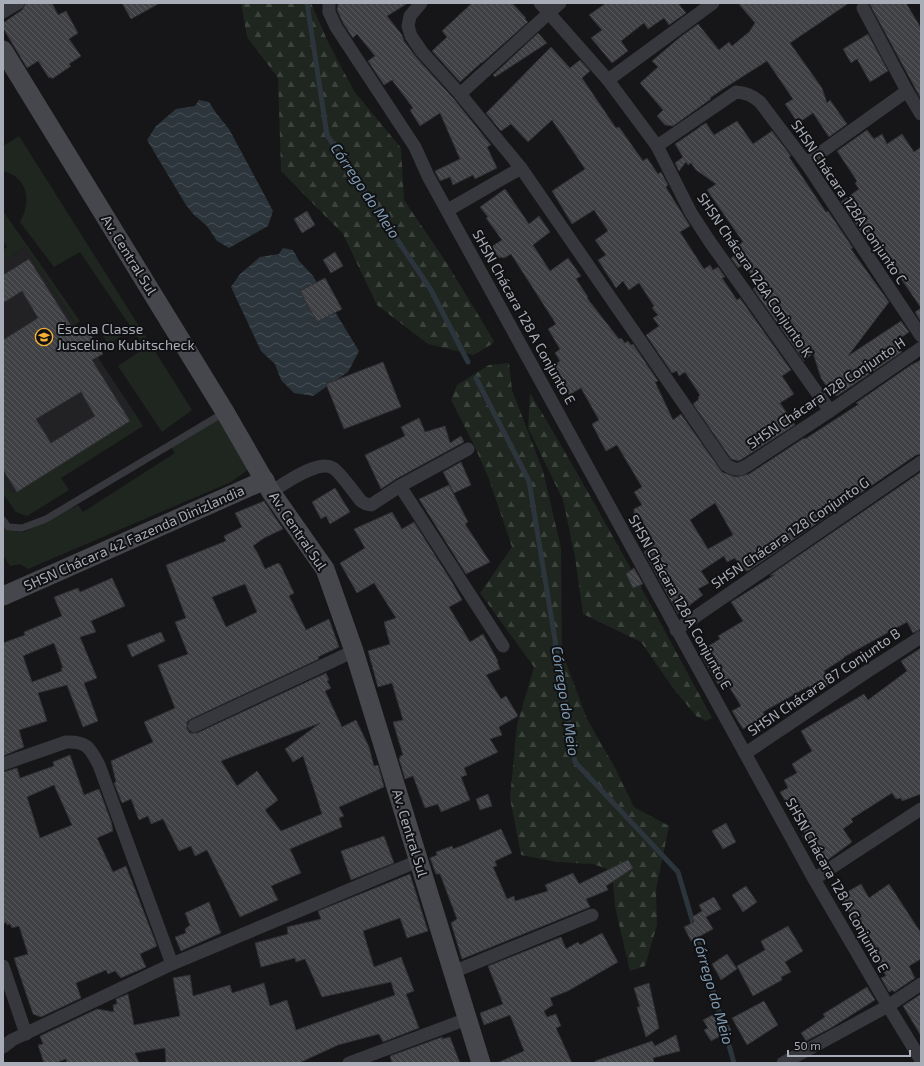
<svg xmlns="http://www.w3.org/2000/svg" width="924" height="1066" viewBox="0 0 924 1066" font-family="'Exo 2',sans-serif">
  <defs>
    <pattern id="forest-firs" width="22" height="20" patternUnits="userSpaceOnUse"><rect width="22" height="20" fill="#1e261f"/><path d="M5 1l3.5 6h-7zM16 11l3.5 6h-7z" fill="#3c433d"/></pattern>
    <pattern id="water-waves" width="16" height="10" patternUnits="userSpaceOnUse"><rect width="16" height="10" fill="#2c353c"/><path d="M0 5q4-4 8 0t8 0" fill="none" stroke="#485056"/></pattern>
    <pattern id="building-back-hatch" width="6" height="6" patternUnits="userSpaceOnUse"><rect width="6" height="6" fill="#404145"/><path d="M-1 5l2 2M0 0l6 6M5-1l2 2" fill="none" stroke="#595a5e"/></pattern>
  </defs>
  <rect width="100%" height="100%" fill="#161618"/>
  <polygon fill="#222225" points="25,247 134,412 12,493 3,480 3,262"/>
  <g fill="#1e261f">
    <path d="M19 136 192 410 162 432 118 366 145 348 80 252 54 267 20 222C32 202 28 177 3 171V146Z"/>
    <polygon points="3,211 80,321 76,324 25,247 3,262 3,250 7,247 3,241"/>
    <polygon points="117,326 123,335 109,345 103,336"/>
    <polygon points="134,412 143,426 61,478 69,490 27,516 16,512 3,494 3,480 12,493"/>
    <polygon points="219,419 248,470 231,482 28,569 20,564 10,566 3,555 3,525 6,530 24,532 78,505 83,512 175,453 171,447"/>
  </g>
  <g fill="url(#forest-firs)">
    <polygon points="241,3 311,3 328,42 354,91 401,148 404,200 446,262 494,341 492,344 473,355 428,344 377,305 343,234 281,171 278,78 247,37"/>
    <polygon points="509,363 512,390 543,471 561,548 562,652 587,719 614,766 634,807 669,826 656,890 657,925 645,966 630,971 615,907 612,871 593,864 557,862 521,855 510,798 517,725 534,667 480,593 512,547 489,479 474,445 451,400 457,385 489,365"/>
    <path d="M530 393C594 499 653 609 712 718L706 721 696 716 673 688 641 642 583 614 575 557 563 500 528 428Z"/>
  </g>
  <g fill="url(#water-waves)">
    <polygon points="199,100 209,102 216,113 229,129 273,211 268,226 229,248 217,241 207,226 194,215 186,205 147,140 156,126 176,109 195,106"/>
    <polygon points="283,248 293,250 299,261 313,276 359,351 348,372 313,396 294,393 281,380 275,364 261,351 231,287 240,274 260,257 279,254"/>
  </g>
  <g fill="none" stroke-linecap="round" stroke-linejoin="round">
    <g stroke="#2c353c" stroke-width="5">
      <polyline points="307,3 327,135 431,290 468,362"/>
      <polyline points="476,378 529,481 575,762 678,872 721,1018"/>
      <polyline points="724,1028 734,1063"/>
    </g>
  </g>
  <g fill="url(#building-back-hatch)" stroke="#303034" fill-rule="evenodd">
    <polygon points="26,3 52,3 58,15 66,11 78,33 69,39 81,56 69,64 71,66 52,79 51,77 49,78 38,61 27,68 3,28 3,23 22,10"/>
    <polygon points="122,3 160,3 131,19"/>
    <polygon points="338,3 408,3 387,16 402,35 404,41 416,57 454,99 491,145 487,147 497,168 475,179 473,175 453,185 450,177 440,181 435,171 460,159 440,113 420,126 410,110 413,108 392,80 384,85 368,61 375,56 357,34 353,38 343,23 337,10"/>
    <polygon points="472,3 512,3 526,18 525,19 528,22 482,63 482,62 460,82 432,51 447,37 442,31"/>
    <polygon points="606,3 678,3 686,13 669,25 664,18 648,29 644,23 621,41 628,51 612,63 591,38 602,30 589,15"/>
    <polygon points="738,3 849,3 790,43 822,88 827,103 830,100 847,124 829,137 813,113 798,123 785,104 793,99 767,61 723,89 710,98 711,99 673,126 665,125 657,116 663,110 640,83 658,67 652,61 679,38 698,24 719,50 729,42 732,46 749,32 755,23"/>
    <polygon points="869,3 906,3 921,28 921,99"/>
    <polygon points="538,33 547,43 495,77 493,75"/>
    <polygon points="868,34 888,71 870,82 857,59 851,63 843,49"/>
    <polygon points="551,47 570,68 580,60 590,71 582,78 616,128 619,127 643,161 647,158 658,174 661,172 668,185 666,187 667,189 690,226 680,232 704,269 710,265 713,270 718,267 725,277 722,278 737,300 740,298 791,370 782,376 794,394 780,403 795,425 739,461 731,459 693,404 699,399 698,397 700,395 685,372 679,376 677,371 672,373 646,335 659,326 653,318 658,315 652,308 654,306 639,283 629,290 623,281 616,288 598,260 606,255 595,240 608,231 594,210 572,224 552,191 585,169 552,120 528,142 511,124 501,131 486,113"/>
    <polygon points="737,121 753,144 772,131 791,156 789,157 826,212 828,211 853,248 851,249 889,302 848,356 901,321 909,332 895,342 902,352 837,396 832,394 821,378 813,353 804,361 753,289 758,285 744,264 738,268 731,258 737,254 734,248 743,242 707,190 716,184 696,170 691,163 688,165 686,162 679,171 675,163 683,157 675,144 700,127 699,127 706,123 714,135"/>
    <polygon points="867,130 874,139 882,134 887,144 902,134 914,152 921,147 921,308 887,258 889,256 873,234 866,239 841,202 859,189 855,183 857,181 837,151"/>
    <path d="M505 189 529 224 539 216 550 232 533 245 550 271 568 258 581 276 576 279 588 297 587 298 619 339 621 338 625 343 628 341 631 345 633 344 658 381 655 382 673 420 681 414 722 472 736 477 749 474 804 438 805 439 859 404 856 403 911 365 921 360V454L916 455 748 571 742 570 735 558 727 562 724 556 701 571 709 583 698 589 703 595 678 614 644 552 655 544 643 523 640 524 634 514V509L642 505 634 492 642 487 617 445 606 451 592 424 599 420 581 388 569 395 559 376 553 380 547 369 560 361 555 353 560 349 548 329 556 324 511 254 504 258 501 257 499 258 491 247 502 240 486 218 488 217 480 207ZM715 503 733 535 708 549 690 520Z"/>
    <polygon points="307,211 315,225 302,233 294,219"/>
    <polygon points="335,252 343,266 331,273 323,260"/>
    <path d="M29 259 77 335 87 329 103 354 92 360 130 421 17 492 3 470V340L38 318 22 291 3 303V275ZM81 392 95 416 51 443 36 419Z"/>
    <polygon points="325,278 342,309 317,322 300,291"/>
    <polygon points="921,308 921,322 915,312"/>
    <polygon points="383,362 401,407 344,429 326,384"/>
    <polygon points="419,418 425,432 445,426 450,443 461,436 464,442 396,479 381,489 365,455 405,436 401,427"/>
    <polygon points="461,462 471,485 454,493 443,472"/>
    <polygon points="921,472 921,629 913,633 907,622 844,657 844,658 824,671 831,683 819,691 816,686 811,689 809,686 763,712 765,716 743,729 732,711 741,706 725,680 718,684 699,652 720,639 718,636 743,621 731,602 774,575 770,575"/>
    <polygon points="449,485 468,522 465,524 490,562 466,574 419,499"/>
    <polygon points="335,488 350,512 330,524 326,516 321,519 312,502"/>
    <path d="M264 501 283 529 264 538 253 546 257 552 265 569 278 563 279 564H280L294 593 289 596 306 630 329 619 339 647 318 657 319 659 191 719 187 722V729L190 733H197L326 673 329 680 327 681 331 688 325 691 342 727 356 720 369 747 374 766 378 765 384 787 339 807 344 816 339 818 342 827 290 849 301 873 271 886 278 900 240 917 207 850 195 856 191 846 179 851 163 819 151 824 148 816 139 820 131 799 122 803 114 783 116 782 111 761 153 742 144 722 175 708 158 665 188 654 175 622 186 618 166 565 226 541 224 536 242 527 235 513ZM245 584 257 612 226 627 212 597ZM320 723 285 749 293 762 303 756 322 814 281 831 265 810 278 800 257 771 237 786 221 761Z"/>
    <polygon points="392,512 402,529 414,522 452,582 462,600 449,607 470,642 483,634 498,661 497,662 500,669 486,675 501,699 506,696 518,716 499,727 502,735 490,739 498,752 464,768 467,775 461,777 470,800 441,812 438,804 425,808 413,776 405,779 399,759 400,758 400,756 403,755 393,722 403,720 392,683 378,687 368,651 390,644 384,622 396,618 374,583 357,593 340,563 365,548 354,529"/>
    <polygon points="634,568 643,584 633,588 626,574"/>
    <path d="M112 578 125 606 91 621 96 632 80 637 97 678 84 683 98 721 83 727 67 685 38 693 47 721 19 730 24 747 3 756V643L25 635 24 632 62 616 54 597 78 588 80 592ZM54 643 63 668H61L62 671 32 682 23 656Z"/>
    <polygon points="161,632 165,641 132,657 127,645"/>
    <polygon points="921,648 921,794 902,801 901,798 896,799 892,793 851,819 853,822 843,829 852,842 822,864 820,863 802,836 805,834 780,792 788,788 784,780 797,773 792,764 812,751 801,731 864,694 868,700 907,671 901,661"/>
    <path d="M70 755 84 795 99 789 111 821 113 831 97 838 113 872 126 866 157 946 140 954 146 967 121 978 115 971 108 974 106 970 76 983 81 998 41 1017 33 1014 14 958 28 954 19 926 12 928 10 924 7 925 6 922 3 924V772L17 768 20 778 54 766 53 762ZM54 785 72 825 40 838 27 797Z"/>
    <polygon points="488,794 492,806 480,810 476,799"/>
    <polygon points="726,823 736,842 723,849 712,831"/>
    <polygon points="501,829 512,853 495,861 497,866 493,867 507,899 514,896 515,901 548,891 545,885 573,873 579,884 628,860 633,868 606,886 608,890 586,899 590,907 462,959 451,923 457,919 440,874 436,874 430,858 437,855 436,852 452,846 453,849 466,844"/>
    <polygon points="384,836 394,863 351,880 341,851"/>
    <polygon points="410,874 428,931 407,938 400,918 363,931 374,967 401,957 414,991 406,994 419,1028 383,1042 379,1034 338,1045 299,1063 166,1063 165,1048 135,1053 139,1063 67,1063 66,1059 55,1063 44,1063 38,1045 43,1044 40,1036 97,1009 114,1012 113,1005 117,1004 116,999 128,994 134,1025 180,1016 173,978 190,975 193,996 230,985 232,993 264,983 270,1006 287,1000 296,1030 395,995 391,982 322,997 305,959 296,962 295,958 261,967 255,943 288,934 287,927 321,919 318,911"/>
    <polygon points="861,884 869,898 889,884 921,933 921,959 909,966 915,978 894,992 893,990 889,992 881,978 886,976 858,927 852,914 850,914 840,896"/>
    <polygon points="746,886 757,902 743,912 732,895"/>
    <polygon points="714,897 721,909 706,917 713,929 691,941 684,927 694,922 692,917 702,911 699,905"/>
    <polygon points="209,902 221,933 181,951 175,937 186,933 185,929 190,925 185,913"/>
    <polygon points="788,926 803,951 785,962 791,972 781,977 782,980 753,996 737,966 765,950 761,941"/>
    <polygon points="602,933 618,962 568,991 550,998 553,1005 544,1011 547,1017 556,1014 561,1026 556,1028 572,1063 497,1063 524,1051 510,1015 484,1025 480,1013 503,1004 488,966 561,937 566,949 578,942 580,945"/>
    <polygon points="727,954 737,969 721,980 712,964"/>
    <polygon points="649,983 659,1028 646,1037 637,1007 640,1007 634,988"/>
    <polygon points="867,987 875,1000 831,1028 806,1041 801,1033 825,1017 823,1014"/>
    <polygon points="921,994 921,1036 903,1006"/>
    <polygon points="764,1001 778,1025 747,1045 732,1018"/>
    <polygon points="720,1011 731,1030 711,1041 704,1030 708,1028 703,1020"/>
    <polygon points="676,1035 680,1051 653,1058 654,1063 595,1063 595,1061 652,1041 655,1046"/>
    <polygon points="442,1037 442,1039 450,1037 460,1063 392,1063 390,1056"/>
  </g>
  <g fill="none" stroke-linecap="round" stroke-linejoin="round">
    <polyline stroke="#37383d" stroke-width="7" points="3,520 8,527 22,528 46,519 225,412"/>
    <g stroke="#37383d" stroke-width="13">
      <polyline points="329,3 329,12 336,27 415,147 428,176 814,879 888,1006 921,1060"/>
      <path d="M421 3 410 16 408 26 411 36 422 52 460 94 521 168 726 465C735 470 739 471 748 465L830 411 921 348"/>
      <polyline points="540,3 608,80 657,146 691,213 710,242 830,411"/>
      <polyline points="863,8 907,91 921,114"/>
      <polyline points="3,12 18,3"/>
      <polyline points="608,80 713,3"/>
      <polyline points="460,94 560,3"/>
      <path d="M657 146 736 92C746 93 752 95 760 102L806 163 921 336"/>
      <polyline points="806,163 907,91"/>
      <polyline points="448,210 521,168"/>
      <polyline points="400,486 503,646"/>
      <path d="M271 492C284 484 318 459 333 468 339 471 355 494 361 501L366 504 371 505 400 486 468 449"/>
      <polyline points="676,630 921,462"/>
      <polyline points="194,726 354,651"/>
      <polyline points="746,753 868,671 921,637"/>
      <path d="M3 764 66 742C87 741 90 748 99 765L172 964"/>
      <polyline points="814,879 921,809"/>
      <polyline points="3,966 26,1034"/>
      <polyline points="453,972 592,915"/>
      <polyline points="3,1047 12,1040 172,964 418,861"/>
      <polyline points="349,1063 467,1019"/>
      <polyline points="783,1063 888,1006 921,984"/>
    </g>
    <g stroke="#45474d" stroke-width="19">
      <polyline points="3,50 225,412 271,492 325,569 354,651 481,1063"/>
      <polyline points="3,596 265,480"/>
    </g>
  </g>
  <defs>
    <symbol id="school-ring" viewBox="-11 -11 22 22"><circle r="9.5" fill="#111113" stroke="#f2b134" stroke-width="1.5"/><path d="M0-5L7-2L0 1L-7-2ZM-4 1L0 2.5L4 1V4Q0 6-4 4Z" fill="#f2b134"/></symbol>
  </defs>
  <g fill-rule="evenodd">
    <use href="#school-ring" x="34" y="327" width="20" height="20"/>
  </g>
  <g text-anchor="middle" stroke-width="4" stroke-linejoin="round" paint-order="stroke">
    <g font-size="14" fill="#a8adb8" stroke="#111113">
      <text transform="translate(849 202) rotate(56)" y="5">SHSN Chácara 128A Conjunto C</text>
      <text transform="translate(129 255) rotate(58)" y="5">Av. Central Sul</text>
      <text transform="translate(755 275) rotate(56)" y="5">SHSN Chácara 126A Conjunto K</text>
      <text transform="translate(524 317) rotate(61)" y="5">SHSN Chácara 128 A Conjunto E</text>
      <text transform="translate(826 393) rotate(-34)" y="5">SHSN Chácara 128 Conjunto H</text>
      <text transform="translate(298 531) rotate(56)" y="5">Av. Central Sul</text>
      <text transform="translate(790 533) rotate(-34)" y="5">SHSN Chácara 128 Conjunto G</text>
      <text transform="translate(134 538) rotate(-24)" y="5">SHSN Chácara 42 Fazenda Dinizlandia</text>
      <text transform="translate(680 602) rotate(61)" y="5">SHSN Chácara 128 A Conjunto E</text>
      <text transform="translate(824 682) rotate(-34)" y="5">SHSN Chácara 87 Conjunto B</text>
      <text transform="translate(410 833) rotate(73)" y="5">Av. Central Sul</text>
      <text transform="translate(837 885) rotate(61)" y="5">SHSN Chácara 128 A Conjunto E</text>
    </g>
    <g font-size="14" fill="#a8adb8" stroke="#111113" text-anchor="start">
      <text x="57" y="334">Escola Classe<tspan x="57" dy="16">Juscelino Kubitscheck</tspan></text>
    </g>
    <g font-size="15" font-style="italic" fill="#7f9bb3" stroke="#111113">
      <text transform="translate(365 191) rotate(56)" y="5">Córrego do Meio</text>
      <text transform="translate(565 701) rotate(81)" y="5">Córrego do Meio</text>
      <text transform="translate(713 991) rotate(74)" y="5">Córrego do Meio</text>
    </g>
  </g>
  <rect width="924" height="1066" fill="none" stroke="#a8adb8" stroke-width="8"/>
  <path d="M788 1050v6h122v-6" fill="none" stroke="#a8adb8" stroke-width="2"/>
  <text x="794" y="1050" font-size="12" fill="#a8adb8" stroke="#111113" stroke-width="3" paint-order="stroke">50 m</text>
</svg>
